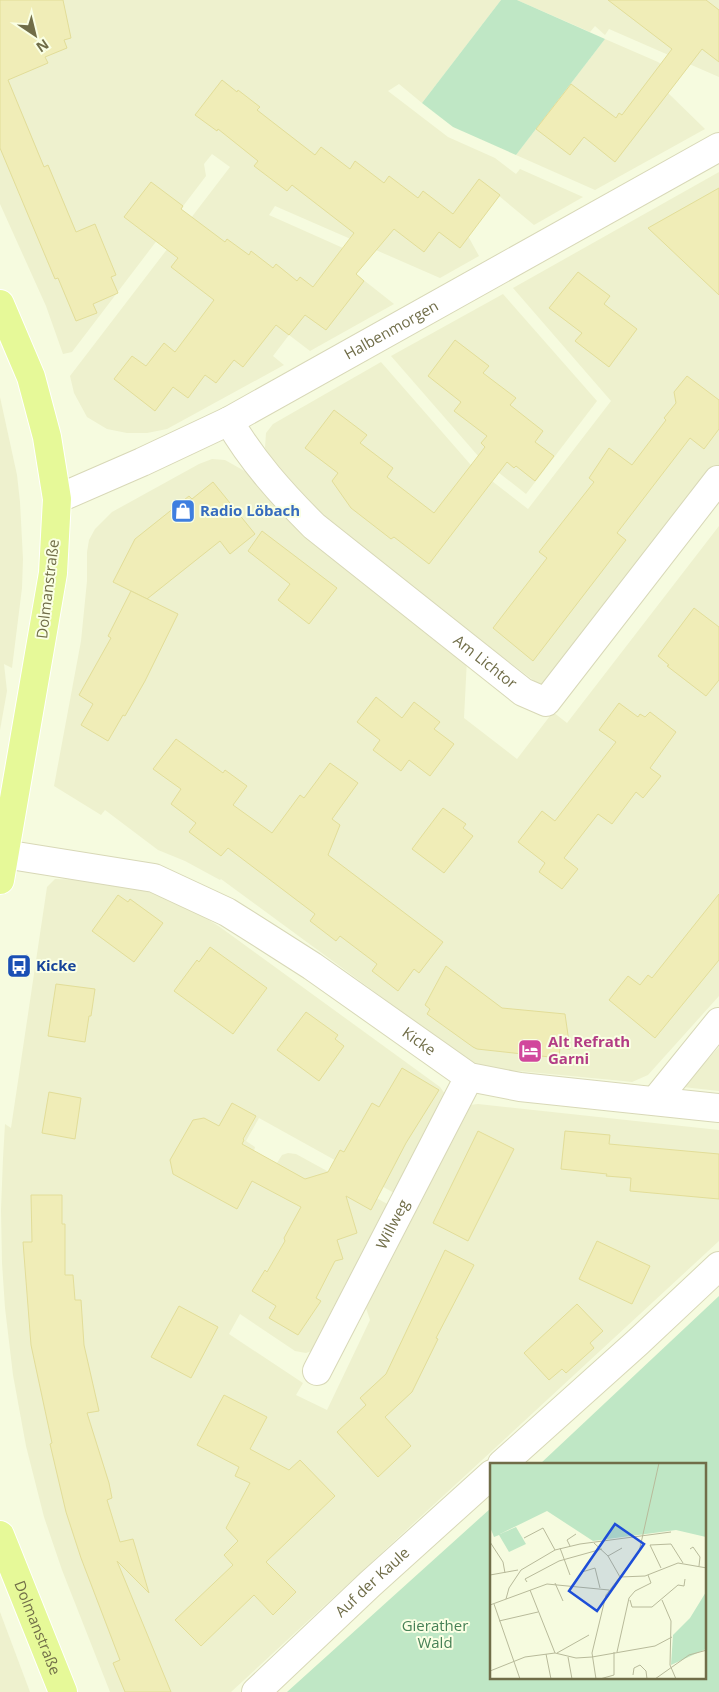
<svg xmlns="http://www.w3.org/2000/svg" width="719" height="1692" viewBox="0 0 719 1692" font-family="'Open Sans',sans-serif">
  <rect width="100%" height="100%" fill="#f6fbdf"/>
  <g fill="#eef1ce">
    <polygon points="0,0 501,0 422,103 399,84 388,91 448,137 495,158 516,174 520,169 583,197 534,225 499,196 468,236 479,256 440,278 275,206 269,215 343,248 364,264 356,274 394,304 310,351 289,335 273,356 284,365 167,429 147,433 127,433 107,429 87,417 74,393 70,376 230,167 212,154 204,164 206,176 72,352 63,354 46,306 0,204"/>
    <polygon points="517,0 719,0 719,77 609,29 605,35 595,26 590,32"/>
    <polygon points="605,39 658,62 679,78 668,93 705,129 595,190 516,155"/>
    <polygon points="719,172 719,480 545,689 324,522 278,470 265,448 266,433 273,424 381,362 470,464 528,509 611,401 513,288"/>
    <polygon points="503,294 597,401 526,494 479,457 391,356"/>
    <polygon points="0,397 17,475 20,502 23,559 22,588 12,668 4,664 7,691 0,730"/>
    <polygon points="212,459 225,460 248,473 284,513 467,659 464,718 517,759 553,712 567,723 719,526 719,996 648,1075 632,1082 623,1081 477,1067 221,879 220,880 185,861 158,850 105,810 101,815 54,786 81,641 87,581 87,552 89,540 95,529 112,512 199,464"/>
    <polygon points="55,879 87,880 120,885 152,893 199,914 220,927 440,1087 445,1094 396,1194 259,1118 246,1141 255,1147 254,1151 277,1163 282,1155 288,1153 296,1154 391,1206 317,1349 306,1353 295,1351 240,1314 229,1334 303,1383 296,1395 327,1410 370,1320 366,1308 459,1115 463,1110 470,1105 478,1104 719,1130 719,1241 231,1692 110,1692 62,1570 44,1517 26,1446 13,1375 5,1308 2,1263 1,1210 3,1158 5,1124 11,1128 47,887"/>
    <polygon points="719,1047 719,1091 683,1087"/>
    <polygon points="0,1612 30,1692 0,1692"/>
  </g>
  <g fill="#bfe7c5">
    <polygon points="501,0 517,0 605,39 516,155 453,127 422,103"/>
    <polygon points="719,1296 719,1692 287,1692 491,1508 492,1678 705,1678 705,1464 540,1464"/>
  </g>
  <g fill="#f0edb7" stroke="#e2dd98">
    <polygon points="0,0 63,0 71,38 64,40 67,48 45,57 48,63 8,80 44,167 48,165 76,232 95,224 116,275 111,277 118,293 93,304 97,313 76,321 58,278 55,279 0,148"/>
    <polygon points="608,0 706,0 719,10 719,62 702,49 615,162 584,137 570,155 536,129 571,84 616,118 619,113 622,115 672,49"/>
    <polygon points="222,80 237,92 238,90 260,107 257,110 315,155 321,147 350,169 355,161 384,183 389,176 418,198 423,191 453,214 479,179 500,195 460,248 439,232 424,252 394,229 356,274 364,281 326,330 305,315 289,335 276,325 243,367 234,360 216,383 205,375 188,398 173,387 155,411 114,379 132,356 146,366 164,343 175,352 214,300 171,267 178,258 124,217 151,182 183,206 181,209 225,242 227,239 249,255 251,251 273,268 276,264 297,281 300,277 313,287 354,233 292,185 287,191 254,166 258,161 218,129 217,131 195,115"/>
    <polygon points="719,188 719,295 648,228"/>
    <polygon points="578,272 610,296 604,304 637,329 609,367 575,341 582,333 549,308"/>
    <polygon points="455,340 489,366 483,373 516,398 510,405 543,431 535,442 554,456 535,481 516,466 514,468 507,462 429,564 394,537 391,539 351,508 332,481 338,473 305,448 334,410 367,435 360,443 393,468 387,477 434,513 485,447 481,443 487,436 454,411 461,402 428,376"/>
    <polygon points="687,376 719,400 719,429 704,449 690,438 617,533 626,540 533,661 493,628 547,558 539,552 594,482 589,478 609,448 632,465 666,420 664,418 676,403 674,392"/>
    <polygon points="213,482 255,534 230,554 220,541 147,599 113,582 135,539 189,496 192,499"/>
    <polygon points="262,531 337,588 309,624 278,600 290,584 248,551"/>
    <polygon points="131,591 178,614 145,681 125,716 123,715 108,741 81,725 93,704 79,695 111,638 108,636"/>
    <polygon points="694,608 719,627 719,680 706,696 667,666 669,665 658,656"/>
    <polygon points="376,697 402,718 414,702 440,722 434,729 454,744 430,776 409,760 401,771 373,750 380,740 357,722"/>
    <polygon points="619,703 638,717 640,714 645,717 650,712 676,732 650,768 661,776 643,798 636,792 612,824 598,814 564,858 578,869 562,889 539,872 545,863 518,842 542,811 555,821 616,742 599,730"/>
    <polygon points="176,739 223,773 225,770 247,786 233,805 272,833 300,795 304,798 330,763 358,783 332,819 340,825 328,855 443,942 419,973 414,969 398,991 372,971 377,964 340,936 336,941 310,921 315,914 228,848 221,856 189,832 196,823 171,804 181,789 153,769"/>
    <polygon points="443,808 466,824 463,828 473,836 444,873 412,849"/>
    <polygon points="719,894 719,960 655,1038 609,1000 628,976 640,985 648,975 652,978"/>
    <polygon points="118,895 128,902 130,899 163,923 134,962 92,931"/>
    <polygon points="210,947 267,988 233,1034 174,991 197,960 199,962"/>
    <polygon points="446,966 502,1008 565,1014 570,1049 560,1048 559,1058 477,1049 473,1047 427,1014 430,1009 425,1005"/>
    <polygon points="56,984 95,989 91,1016 89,1016 85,1042 48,1036"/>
    <polygon points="306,1012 338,1035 335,1039 344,1046 319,1081 277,1050"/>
    <polygon points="402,1068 439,1090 406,1143 371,1210 346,1196 357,1233 337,1240 343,1259 335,1261 316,1298 321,1301 298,1335 269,1318 276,1306 252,1291 265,1270 267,1272 285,1241 284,1238 301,1207 252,1181 237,1209 173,1174 170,1160 193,1120 204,1118 219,1126 232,1103 256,1116 243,1139 244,1140 242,1144 305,1179 328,1172 340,1150 344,1152 372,1103 379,1107"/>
    <polygon points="49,1092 81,1098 75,1139 42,1133"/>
    <polygon points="478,1131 514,1149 468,1241 433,1223"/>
    <polygon points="565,1131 610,1135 609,1144 719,1154 719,1199 630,1191 631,1178 606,1176 607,1174 561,1169"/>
    <polygon points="31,1195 62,1195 62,1224 65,1224 65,1275 73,1275 75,1300 81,1300 84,1345 99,1411 87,1413 109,1483 112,1498 107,1500 120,1542 133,1539 149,1593 117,1561 171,1692 125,1692 113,1663 120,1660 81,1558 66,1512 50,1444 52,1443 31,1345 23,1242 32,1242"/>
    <polygon points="597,1241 650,1266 632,1304 579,1279"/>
    <polygon points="445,1250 474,1265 436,1338 438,1339 412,1392 385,1417 411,1446 378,1477 337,1432 366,1405 360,1398 386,1374"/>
    <polygon points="577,1304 603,1331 590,1343 594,1348 566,1373 562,1369 549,1380 524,1353"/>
    <polygon points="179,1306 218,1327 191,1378 151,1357"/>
    <polygon points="224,1395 267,1417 250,1449 289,1470 300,1460 335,1496 266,1562 296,1592 273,1615 254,1595 201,1646 175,1620 233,1565 224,1555 238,1541 226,1528 250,1483 235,1476 239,1467 197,1445"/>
  </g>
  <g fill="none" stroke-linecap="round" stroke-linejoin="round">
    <defs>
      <g id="minor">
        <path id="s1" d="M229 421C252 461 282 494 314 526L523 692 546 702 718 480"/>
        <path id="s2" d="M57 499 142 462 229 421 719 147"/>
        <path id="s3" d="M0 857 4 854 154 878 227 912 265 936 312 966 469 1077 520 1087 719 1108"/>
        <polyline points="655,1101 719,1022"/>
        <path id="s4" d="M317 1371 469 1077"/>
        <polyline points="502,1464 638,1342 719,1266"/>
        <path id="s5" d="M256 1692 370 1584 492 1474"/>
      </g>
      <g id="major">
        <polyline points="0,304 31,377 47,437 57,499 53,573 0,880"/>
        <path id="s6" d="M0 1535 63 1692"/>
      </g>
    </defs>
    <use href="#minor" stroke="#d8d8b7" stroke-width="30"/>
    <use href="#major" stroke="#fff" stroke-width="30"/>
    <use href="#minor" stroke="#fff" stroke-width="28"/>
    <use href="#major" stroke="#e6f998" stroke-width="28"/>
  </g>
  <defs>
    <symbol id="shop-square" viewBox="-11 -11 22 22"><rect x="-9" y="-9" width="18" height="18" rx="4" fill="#3f7fe0" stroke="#faffe4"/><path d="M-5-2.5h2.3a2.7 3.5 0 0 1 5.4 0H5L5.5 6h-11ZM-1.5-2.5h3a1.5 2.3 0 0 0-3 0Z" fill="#fff"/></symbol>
    <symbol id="bus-square" viewBox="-11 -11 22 22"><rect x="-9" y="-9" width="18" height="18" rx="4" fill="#1a4fb4" stroke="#faffe4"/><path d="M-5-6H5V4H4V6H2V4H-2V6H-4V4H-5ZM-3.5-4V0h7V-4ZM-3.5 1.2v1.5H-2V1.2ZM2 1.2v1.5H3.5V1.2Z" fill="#fff"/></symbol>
    <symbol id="hotel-square" viewBox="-11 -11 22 22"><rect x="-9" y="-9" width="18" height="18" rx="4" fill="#d1479c" stroke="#faffe4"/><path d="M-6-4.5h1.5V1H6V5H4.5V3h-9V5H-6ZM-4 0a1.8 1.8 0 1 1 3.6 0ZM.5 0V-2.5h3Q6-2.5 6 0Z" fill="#fff"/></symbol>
  </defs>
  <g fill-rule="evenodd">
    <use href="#shop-square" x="169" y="497" width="28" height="28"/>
    <use href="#bus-square" x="5" y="952" width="28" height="28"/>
    <use href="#hotel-square" x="516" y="1037" width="28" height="28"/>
  </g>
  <g text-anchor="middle" stroke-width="4" stroke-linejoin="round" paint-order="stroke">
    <g font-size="15" fill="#706d48" stroke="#faffe4">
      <text dy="5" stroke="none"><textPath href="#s2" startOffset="375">Halbenmorgen</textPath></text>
      <text transform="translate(48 589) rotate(-83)" y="5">Dolmanstraße</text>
      <text dy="5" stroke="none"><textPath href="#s1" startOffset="354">Am Lichtor</textPath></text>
      <text dy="5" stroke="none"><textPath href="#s3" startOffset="469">Kicke</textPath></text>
      <text dy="5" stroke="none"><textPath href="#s4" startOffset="165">Willweg</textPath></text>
      <text dy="5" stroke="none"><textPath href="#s5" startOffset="160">Auf der Kaule</textPath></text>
      <text dy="5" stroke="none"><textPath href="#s6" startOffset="100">Dolmanstraße</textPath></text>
    </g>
    <g font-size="15" font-weight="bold" fill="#366cbe" stroke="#faffe4" text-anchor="start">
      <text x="200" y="516">Radio Löbach</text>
    </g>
    <g font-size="15" font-weight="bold" fill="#164399" stroke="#faffe4" text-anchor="start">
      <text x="36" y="971">Kicke</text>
    </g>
    <g font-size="15" font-weight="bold" fill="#b23c85" stroke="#faffe4" text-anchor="start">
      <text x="548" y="1047">Alt Refrath<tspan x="548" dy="17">Garni</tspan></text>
    </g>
    <g font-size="15" fill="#468156" stroke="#faffe4">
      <text x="435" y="1631">Gierather<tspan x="435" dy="17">Wald</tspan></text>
    </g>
  </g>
  <g transform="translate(490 1463)">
    <rect width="216" height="216" fill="#f6fbdf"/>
    <path d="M0 0H216V74L186 67 103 78 57 48 10 71 26 64 36 81 19 89 9 72 4 74 0 64ZM216 129V186L181 202 183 172 200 155Z" fill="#bfe7c5"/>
    <path fill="none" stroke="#b8ba9a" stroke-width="1" d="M34 75 53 65 65 87M0 79 13 99 15 110M104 80 118 93 130 114 155 113 188 100 217 105M80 83 77 77 86 71M70 85 80 112M200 86 203 84 210 94 209 103M118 93 132 85M171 105 160 82 181 81 193 100M92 109 105 105 110 125M0 112 28 107M37 119 35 116 69 98 112 86M65 120 73 138M40 127 65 190M16 136 19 125 31 107 65 87 90 81 181 69M140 137 142 144H162L188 122 194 123 195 116M172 137 181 158 180 202 186 216M4 141 30 216M0 142 57 121 119 127M9 158 48 149M127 189 139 135 145 128 161 120 158 112M67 190 99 172M56 191 61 216M78 194 82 216M0 208 35 194 65 190 86 195 102 194 165 183 182 174M143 212 144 205 150 202 156 208 157 216M106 216 102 190 116 132 149 89 169 0M110 216 124 212V189M165 216 199 192 217 187"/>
    <path fill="#1d4ed8" fill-opacity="0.15" stroke="#1d4ed8" stroke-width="2.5" d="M125 61 154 81 107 148 79 128Z"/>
    <rect width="216" height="216" fill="none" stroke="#706d48" stroke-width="2.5"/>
  </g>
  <g transform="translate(35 35) rotate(145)" stroke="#faffe4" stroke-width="4" paint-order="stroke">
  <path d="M0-4L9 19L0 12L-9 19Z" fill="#706d48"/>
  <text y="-8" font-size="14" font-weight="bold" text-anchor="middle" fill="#706d48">N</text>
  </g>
</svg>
